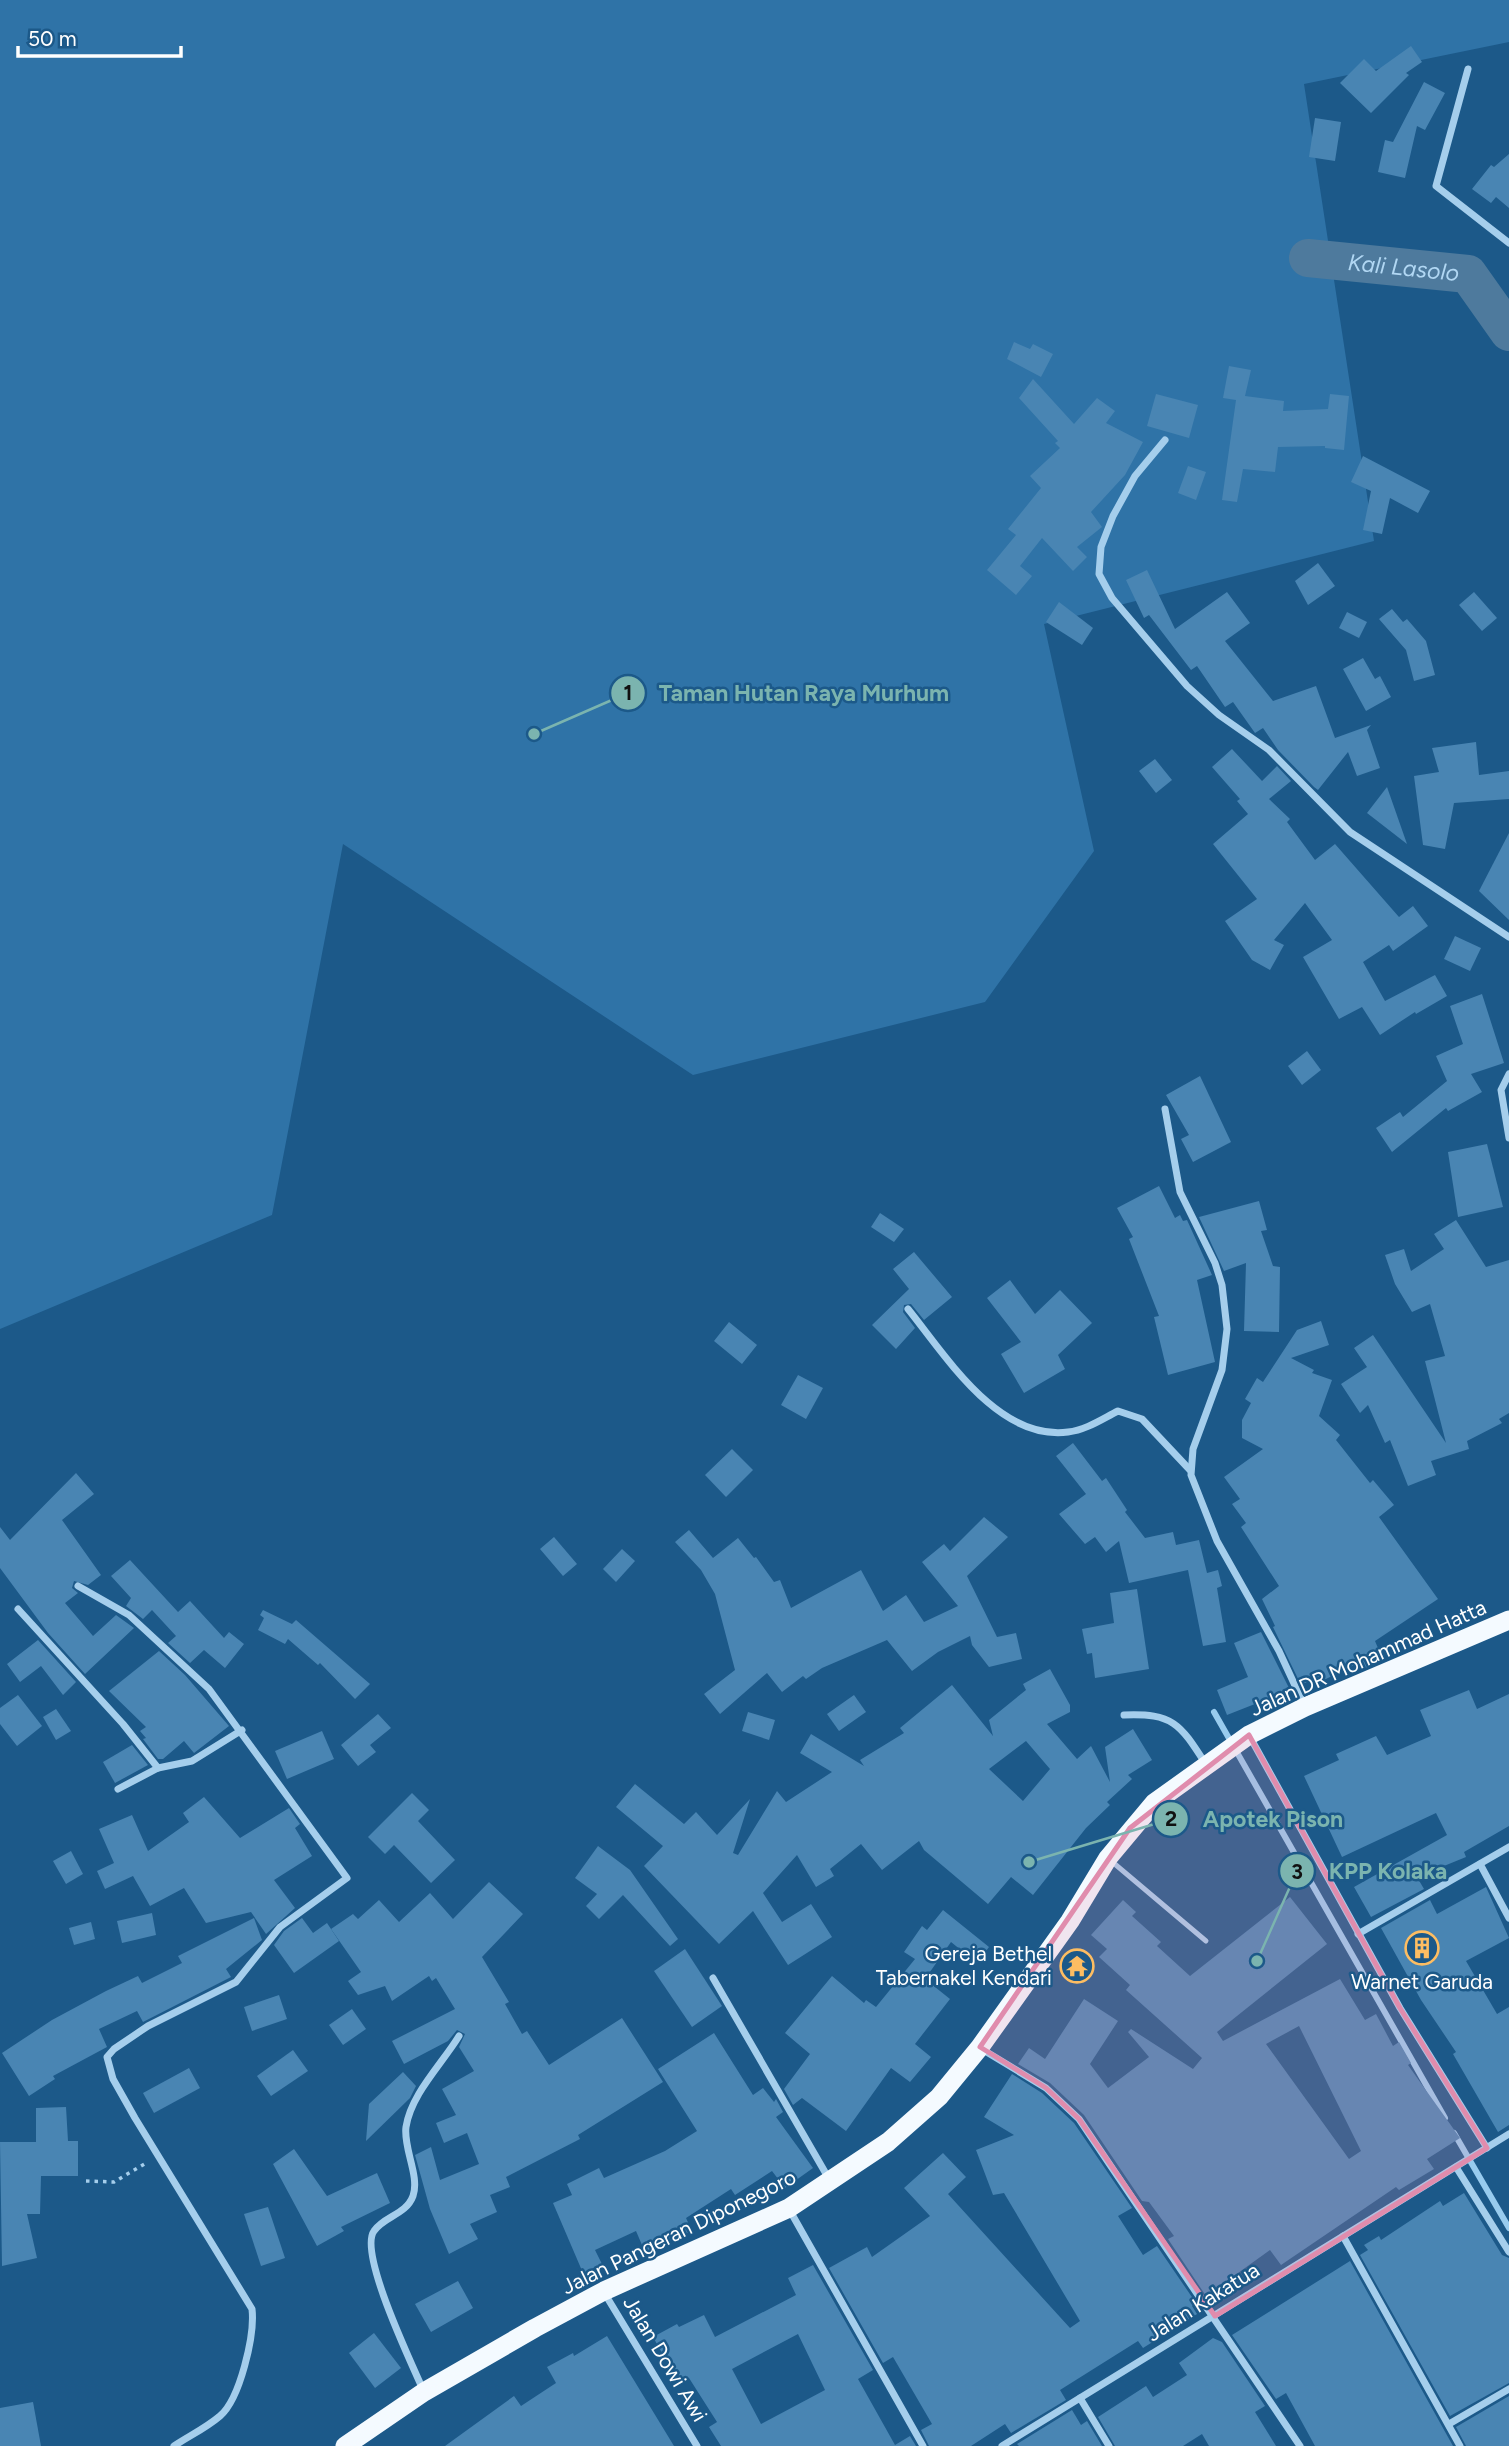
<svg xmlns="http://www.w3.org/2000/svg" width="1509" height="2446" viewBox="0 0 1509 2446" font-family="Figtree,sans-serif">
  <rect width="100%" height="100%" fill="#1c5989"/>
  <polygon fill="#2f73a7" points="0,0 1509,0 1509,42 1304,84 1374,541 1044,624 1094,851 985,1002 693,1075 343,844 272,1215 0,1329"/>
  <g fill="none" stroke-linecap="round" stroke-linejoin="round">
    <g stroke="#98cbee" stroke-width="6">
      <polyline points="1214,1712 1445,2118"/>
      <polyline points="1454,2133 1509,2228"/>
    </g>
    <path stroke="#4e7a9d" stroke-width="38" id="s1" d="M1308 258 1468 274 1509 332"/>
  </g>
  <g fill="#4985b3" fill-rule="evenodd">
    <polygon points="1411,46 1422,62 1406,73 1409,75 1371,113 1340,83 1364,59 1376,71"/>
    <polygon points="1424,82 1445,93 1425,130 1417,126 1405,178 1378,172 1385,140 1393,142"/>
    <polygon points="1315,118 1341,122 1335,161 1309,157"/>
    <polygon points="1509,154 1509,208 1496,197 1491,203 1472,189 1491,165 1494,167"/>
    <polygon points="1014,342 1030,349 1033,344 1053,354 1041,377 1007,359"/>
    <polygon points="1229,366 1251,370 1245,396 1284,401 1283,411 1328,409 1330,394 1349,396 1344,450 1325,448 1325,446 1278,447 1275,472 1243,469 1237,502 1222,500 1236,400 1223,398"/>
    <polygon points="1033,379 1074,424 1097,398 1115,411 1106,423 1143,442 1125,475 1091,512 1102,527 1077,547 1087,557 1073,571 1042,538 1020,566 1032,576 1016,595 987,570 1016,535 1008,529 1041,488 1030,476 1060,448 1055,443 1058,441 1019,398"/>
    <polygon points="1156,394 1198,405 1189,438 1147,426"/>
    <polygon points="1363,456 1430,491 1418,513 1390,498 1382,534 1363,530 1371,491 1351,482"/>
    <polygon points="1188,466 1206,472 1196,500 1178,493"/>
    <polygon points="1318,563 1335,586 1308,605 1295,581"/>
    <polygon points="1147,570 1175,629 1227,592 1250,623 1225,641 1273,701 1316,686 1335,738 1371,725 1367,730 1380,768 1357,776 1348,752 1318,790 1314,787 1278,750 1263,728 1255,733 1233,702 1225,707 1197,666 1191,670 1149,615 1144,618 1126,580"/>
    <polygon points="1474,592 1497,618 1482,631 1459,605"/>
    <polygon points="1059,602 1093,628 1082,645 1046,622"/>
    <polygon points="1392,609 1403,622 1407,619 1426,641 1435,675 1414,681 1406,650 1379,619"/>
    <polygon points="1347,612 1367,622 1359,638 1339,628"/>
    <polygon points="1363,658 1375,679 1380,676 1391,697 1366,711 1343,669"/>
    <polygon points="1476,742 1479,775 1509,771 1509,799 1454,803 1445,849 1423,845 1414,776 1439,772 1432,748"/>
    <polygon points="1232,749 1262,781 1277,766 1291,781 1269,799 1290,819 1287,822 1315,860 1335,844 1399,917 1413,906 1428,926 1393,951 1389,945 1363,962 1385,1001 1435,975 1447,996 1416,1014 1415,1012 1380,1035 1362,1007 1339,1019 1303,957 1332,940 1305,903 1274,940 1284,945 1270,970 1252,960 1225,921 1257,899 1213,844 1248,814 1237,801 1240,799 1212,767"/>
    <polygon points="1155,759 1172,780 1156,793 1139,771"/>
    <polygon points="1387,787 1407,844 1367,813"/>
    <polygon points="1509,833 1509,920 1479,891"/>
    <polygon points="1455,936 1481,948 1470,971 1444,959"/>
    <polygon points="1482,994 1504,1063 1471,1074 1482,1092 1448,1111 1446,1108 1392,1152 1376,1128 1400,1112 1403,1117 1447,1081 1436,1056 1463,1044 1450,1006"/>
    <polygon points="1307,1051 1321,1070 1302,1085 1288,1066"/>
    <polygon points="1200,1076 1231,1142 1193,1162 1181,1139 1189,1135 1166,1095"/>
    <polygon points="1487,1144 1503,1207 1458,1217 1448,1152"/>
    <polygon points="1159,1186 1175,1218 1180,1215 1183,1221 1187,1220 1212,1275 1197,1280 1215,1362 1168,1375 1154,1317 1159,1316 1129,1239 1133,1237 1117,1208"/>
    <polygon points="1259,1201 1267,1230 1261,1231 1273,1266 1280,1267 1279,1332 1244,1331 1246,1263 1224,1271 1199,1217"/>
    <polygon points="880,1213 904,1229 894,1242 871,1227"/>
    <polygon points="1456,1220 1486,1267 1509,1260 1509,1413 1499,1419 1502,1423 1467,1441 1469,1449 1431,1461 1436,1475 1408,1486 1390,1440 1385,1443 1368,1405 1360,1413 1341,1384 1367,1367 1354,1348 1373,1335 1446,1443 1425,1361 1445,1356 1430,1304 1412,1312 1395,1284 1385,1255 1404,1249 1411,1271 1444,1249 1434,1234"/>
    <polygon points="914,1252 952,1297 924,1320 911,1304 904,1305 903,1312 915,1328 896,1349 872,1325 909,1289 893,1269"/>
    <polygon points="1010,1280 1035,1314 1060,1290 1092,1323 1058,1355 1065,1369 1024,1393 1001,1354 1021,1342 987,1298"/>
    <polygon points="1321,1321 1329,1345 1291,1358 1314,1370 1312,1373 1332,1380 1319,1416 1340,1435 1336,1440 1370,1483 1373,1480 1394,1505 1379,1517 1438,1599 1375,1641 1383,1660 1365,1668 1362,1661 1312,1686 1309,1681 1301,1685 1273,1627 1275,1626 1262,1599 1279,1586 1241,1527 1246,1523 1232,1504 1240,1499 1224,1477 1263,1449 1242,1438 1242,1420 1251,1403 1245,1399 1257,1378 1263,1382 1297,1330"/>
    <polygon points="729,1322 757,1345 742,1364 714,1341"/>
    <polygon points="798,1375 823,1388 806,1419 781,1405"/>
    <polygon points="1073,1443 1102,1481 1106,1478 1127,1510 1125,1512 1145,1538 1173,1532 1176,1545 1199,1540 1207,1573 1218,1570 1222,1586 1217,1588 1226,1642 1203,1646 1188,1570 1129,1583 1119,1541 1106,1552 1095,1537 1085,1544 1059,1514 1086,1494 1056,1456"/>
    <polygon points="732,1449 753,1470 726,1497 705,1475"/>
    <polygon points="76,1473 94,1494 62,1520 101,1575 88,1585 74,1581 72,1588 78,1593 65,1603 93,1636 116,1615 134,1628 85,1674 48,1633 0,1568 0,1527 10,1540"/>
    <polygon points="984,1517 1008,1537 967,1576 997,1637 1016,1633 1022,1659 989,1667 972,1645 970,1636 938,1652 912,1671 887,1640 822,1668 806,1679 803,1676 782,1692 767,1673 720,1714 704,1694 735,1670 715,1594 701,1570 675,1542 689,1530 713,1558 738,1538 754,1558 756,1557 774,1582 780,1580 791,1608 861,1570 883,1611 906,1595 924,1622 958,1606 922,1562 944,1544 950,1551"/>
    <polygon points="554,1537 577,1564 563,1576 540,1549"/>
    <polygon points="622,1549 635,1561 616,1582 603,1569"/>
    <polygon points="130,1560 178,1612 190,1601 224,1638 229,1632 244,1644 225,1668 204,1650 190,1663 168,1643 176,1636 152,1610 143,1619 126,1606 131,1598 111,1576"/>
    <polygon points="1137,1589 1149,1669 1095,1678 1092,1653 1087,1654 1082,1629 1114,1623 1110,1593"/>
    <polygon points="263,1610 292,1624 296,1620 370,1684 355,1699 320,1663 318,1665 288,1639 285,1644 258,1630 264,1618 260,1615"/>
    <polygon points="1261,1632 1290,1690 1227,1715 1217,1690 1248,1677 1234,1643"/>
    <polygon points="38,1640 76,1682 63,1695 41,1666 20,1682 7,1664"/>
    <polygon points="159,1651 185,1675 229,1726 194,1753 184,1741 163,1759 158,1759 143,1739 146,1738 140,1731 146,1727 109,1691"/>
    <path d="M1050 1669 1070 1705V1712L1047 1724 1077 1759 1091 1746 1110 1782 1105 1747 1133 1729 1152 1760 1128 1775 1132 1779 1107 1802 1110 1805 1086 1828 1033 1895 1011 1877 988 1904 924 1850 919 1841 882 1870 861 1844 830 1869 834 1876 816 1887 797 1855 763 1893 782 1922 811 1904 832 1937 788 1965 753 1911 719 1944 644 1866 663 1846 616 1807 635 1784 684 1824 696 1812 717 1835 750 1799 733 1853 738 1855 777 1791 786 1802 832 1772 800 1753 811 1734 864 1766 860 1760 904 1733 900 1728 952 1685 993 1736 989 1720 1026 1690 1023 1684ZM1026 1741 1050 1769 1023 1801 989 1769Z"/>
    <polygon points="1469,1690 1477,1709 1509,1694 1509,1826 1464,1852 1466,1857 1417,1877 1424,1889 1371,1917 1354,1887 1447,1835 1436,1813 1342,1857 1304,1776 1339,1760 1336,1754 1376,1736 1387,1755 1431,1736 1420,1710"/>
    <polygon points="18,1695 42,1726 17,1746 0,1724 0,1708"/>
    <polygon points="854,1695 866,1712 839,1731 827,1714"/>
    <polygon points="56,1709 71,1731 56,1740 43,1717"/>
    <polygon points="748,1712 775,1720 769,1740 742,1731"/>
    <polygon points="378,1714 391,1728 370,1745 376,1752 358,1766 341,1745"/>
    <polygon points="322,1731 334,1759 287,1779 275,1751"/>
    <polygon points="132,1745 148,1765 115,1783 103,1762"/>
    <polygon points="412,1793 429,1810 418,1821 455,1860 431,1883 394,1845 385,1854 368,1837"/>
    <polygon points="204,1797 240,1838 289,1808 300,1824 295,1828 312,1856 274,1880 295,1908 266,1934 251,1912 206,1923 184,1888 150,1906 133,1876 105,1889 97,1871 114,1863 99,1829 132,1815 148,1851 189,1822 183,1813"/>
    <polygon points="598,1846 630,1870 678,1939 670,1946 623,1895 599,1919 586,1906 597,1894 575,1878"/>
    <polygon points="71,1851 83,1874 66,1884 53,1861"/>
    <polygon points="489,1882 523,1914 482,1957 509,2002 505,2004 522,2034 527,2031 549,2065 622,2018 663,2082 578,2135 580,2139 506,2177 510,2187 490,2195 497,2212 470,2224 478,2239 449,2254 430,2209 415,2155 431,2147 440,2180 479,2164 467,2133 444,2143 436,2123 456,2115 442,2089 474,2071 459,2047 465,2034 457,2030 448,2041 404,2064 392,2041 455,2009 436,1978 432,1981 429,1976 392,2001 385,1986 358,1995 348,1981 361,1972 331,1929 353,1914 358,1919 379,1900 399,1922 430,1893 453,1919"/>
    <polygon points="1486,1887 1509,1938 1466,1961 1497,2014 1509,2007 1509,2125 1498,2132 1453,2054 1456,2052 1421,2000 1381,1928 1430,1900 1437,1914"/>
    <path d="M1290 1897 1327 1944 1217 2032 1223 2041 1340 1979 1365 2020 1376 2014 1393 2046 1399 2042 1411 2063 1408 2065 1460 2138 1427 2159 1434 2169 1399 2190 1396 2187 1281 2265 1270 2250 1206 2296 1168 2239 1174 2236 1149 2202 1142 2201 1084 2115 1050 2083 1018 2064 1029 2048 1045 2059 1084 1999 1118 2021 1090 2064 1108 2088 1149 2057 1128 2032 1131 2029 1193 2069 1202 2058 1126 1990 1130 1985 1099 1957 1107 1949 1091 1935 1123 1900 1136 1912 1132 1916 1161 1942 1157 1946 1190 1976ZM1299 2026 1361 2151 1349 2159 1266 2044Z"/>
    <polygon points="943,1910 989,1947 977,1963 951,1942 925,1979 950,1999 915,2044 931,2057 910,2082 891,2068 846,2131 802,2098 793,2105 784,2089 810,2054 785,2033 832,1976 864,2003 866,2000 876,2007 915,1959 904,1952 922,1926 927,1930"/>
    <polygon points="152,1913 156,1935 122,1943 117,1921"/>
    <polygon points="254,1918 262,1940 226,1969 231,1977 143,2022 137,2011 99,2029 107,2047 53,2076 55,2079 29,2096 2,2053 52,2020 106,1991 138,1976 142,1983 182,1963 178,1956"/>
    <polygon points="302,1918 313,1933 327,1923 339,1941 294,1973 274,1945 284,1931"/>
    <polygon points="91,1922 95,1939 74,1945 69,1928"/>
    <polygon points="685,1949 722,2006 692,2027 654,1971"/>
    <polygon points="279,1995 287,2019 252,2031 244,2007"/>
    <polygon points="352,2009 366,2029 343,2045 329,2025"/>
    <polygon points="714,2033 753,2095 763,2088 774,2102 776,2099 783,2112 776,2117 813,2168 785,2188 772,2171 735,2195 731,2189 686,2218 692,2231 645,2252 636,2231 595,2250 602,2264 583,2273 553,2203 572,2195 567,2184 599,2168 604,2178 665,2151 697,2131 658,2069"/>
    <polygon points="293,2050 308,2071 271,2096 257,2076"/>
    <polygon points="189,2068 200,2088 154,2113 143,2093"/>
    <polygon points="403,2072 416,2086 410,2098 366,2141 369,2104"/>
    <polygon points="1012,2074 1042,2093 1074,2123 1132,2208 1118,2216 1143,2255 1157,2246 1196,2303 1192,2306 1197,2314 1143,2348 1138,2341 1060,2390 1066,2400 1011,2433 1005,2424 971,2446 929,2446 921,2430 932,2424 893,2357 883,2363 829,2268 867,2247 872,2257 930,2216 904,2188 943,2153 966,2177 948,2194 1070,2328 1080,2321 1004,2193 993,2195 976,2150 1014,2135 984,2117"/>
    <polygon points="66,2107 68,2141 78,2141 78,2176 41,2176 40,2214 27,2214 37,2258 2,2266 0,2142 36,2142 36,2108"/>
    <polygon points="294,2149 327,2196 377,2173 390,2203 341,2227 344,2231 317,2246 273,2164"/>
    <polygon points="1464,2193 1502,2255 1509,2258 1509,2383 1450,2416 1360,2255 1368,2250 1364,2245 1379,2236 1381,2240 1440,2201 1443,2206"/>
    <polygon points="268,2207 285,2258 261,2266 244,2214"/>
    <polygon points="1350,2261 1453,2446 1315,2446 1286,2393 1276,2399 1232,2335"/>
    <path d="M813 2265 873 2370 858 2379 895 2445 910 2436 916 2446H721L709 2427 717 2422 689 2378 679 2383 653 2337 677 2324 679 2327 704 2315 715 2337 796 2295 788 2278ZM798 2334 825 2390 761 2424 732 2369Z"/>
    <polygon points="458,2281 473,2308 431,2332 415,2304"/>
    <polygon points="374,2333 401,2368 375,2388 349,2353"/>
    <polygon points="607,2336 674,2446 445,2446 514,2396 521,2406 556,2383 547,2367 573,2353 574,2356"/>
    <polygon points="1213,2338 1222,2342 1265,2406 1255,2412 1276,2446 1209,2446 1202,2434 1183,2446 1115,2446 1098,2417 1146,2386 1153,2397 1187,2375 1179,2363"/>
    <polygon points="1509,2396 1509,2446 1466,2446 1456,2427"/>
    <polygon points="33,2402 41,2446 0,2446 0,2408"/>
    <polygon points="1072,2410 1081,2425 1087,2421 1102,2446 1019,2446 1017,2444"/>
  </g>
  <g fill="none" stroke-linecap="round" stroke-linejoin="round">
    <polyline stroke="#a5ceec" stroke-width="3.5" stroke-dasharray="3.5 5" stroke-linecap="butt" points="86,2181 114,2182 146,2163"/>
    <polyline stroke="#a5ceec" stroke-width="5" points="1110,1860 1206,1941"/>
    <g stroke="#a5ceec" stroke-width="7">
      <polyline points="1468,69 1436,186 1509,243"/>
      <polyline points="1165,440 1135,476 1113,516 1101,547 1099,574 1112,598 1187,686 1219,715 1269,750 1350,832 1509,937"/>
      <polyline points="1509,1074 1501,1090 1509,1138"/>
      <polyline points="1165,1109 1180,1192 1215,1263 1222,1285 1227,1329 1222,1370 1193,1449 1191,1475 1217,1541 1279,1651 1304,1705"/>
      <path d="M908 1309C946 1356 998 1441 1068 1432 1086 1430 1102 1419 1118 1411L1142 1419 1190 1470"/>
      <path d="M78 1586 129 1615 209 1689 347 1878 280 1927 236 1982 148 2026 114 2049 107 2057 113 2079 135 2118 252 2309C255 2335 240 2399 220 2416 206 2428 189 2436 174 2446"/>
      <polyline points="18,1609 123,1724 158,1768"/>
      <path d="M1124 1715C1173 1713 1180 1724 1205 1763"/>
      <polyline points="1250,1737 1400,2008 1487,2148"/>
      <polyline points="118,1789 158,1768 192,1761 242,1730"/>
      <polyline points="1480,1864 1509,1918"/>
      <polyline points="1358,1934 1509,1847"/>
      <polyline points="713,1978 829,2179"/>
      <polyline points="980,2048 1046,2088 1079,2119 1300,2446"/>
      <polyline points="1456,2167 1509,2252"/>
      <polyline points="789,2209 923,2446"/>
      <polyline points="1343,2236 1460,2446"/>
      <polyline points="605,2294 697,2446"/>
      <path d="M424 2392C413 2366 358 2253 374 2231 384 2216 406 2215 413 2196 420 2176 403 2148 406 2127 411 2094 442 2064 459 2036"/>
      <polyline points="1080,2398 1109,2446"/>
      <polyline points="1449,2424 1509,2389"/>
      <polyline points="1002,2446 1509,2134"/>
    </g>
    <polyline stroke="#f4faff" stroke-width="19" points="345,2446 424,2392 535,2328 604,2291 789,2208 888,2142 939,2097 980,2047 1070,1921 1108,1858 1154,1803 1249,1735 1305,1707 1509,1620"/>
  </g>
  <path fill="#e08cad" fill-opacity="0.2" stroke="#e08cad" stroke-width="5" stroke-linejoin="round" d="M1249 1735 1400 2008 1487 2148 1215 2316 1079 2119 1046 2088 980 2047 1130 1828Z"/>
  <defs>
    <symbol id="building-ring" viewBox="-11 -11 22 22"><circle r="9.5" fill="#1c5989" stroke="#fdbd62" stroke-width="1.5"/><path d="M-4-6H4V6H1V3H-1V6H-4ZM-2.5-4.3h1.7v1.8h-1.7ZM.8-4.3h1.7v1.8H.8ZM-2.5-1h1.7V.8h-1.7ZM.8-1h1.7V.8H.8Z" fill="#fdbd62"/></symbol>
    <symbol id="temple-ring" viewBox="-11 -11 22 22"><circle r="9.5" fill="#1c5989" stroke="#fdbd62" stroke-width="1.5"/><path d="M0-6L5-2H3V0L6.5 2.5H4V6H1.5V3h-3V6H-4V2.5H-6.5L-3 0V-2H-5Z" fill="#fdbd62"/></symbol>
  </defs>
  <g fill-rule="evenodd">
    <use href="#building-ring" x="1403" y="1929" width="38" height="38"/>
    <use href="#temple-ring" x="1058" y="1947" width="38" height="38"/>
  </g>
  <g text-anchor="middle" stroke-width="5" stroke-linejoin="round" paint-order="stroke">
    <g font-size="21" fill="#fff" stroke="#1c5989">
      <text transform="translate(1368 1658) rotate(-24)" y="7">Jalan DR Mohammad Hatta</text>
      <text transform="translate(679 2232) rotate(-26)" y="7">Jalan Pangeran Diponegoro</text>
      <text transform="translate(1203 2302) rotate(-32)" y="7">Jalan Kakatua</text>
      <text transform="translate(665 2359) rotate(59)" y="7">Jalan Dowi Awi</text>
    </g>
    <g font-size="21" fill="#fff" stroke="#1c5989" text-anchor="end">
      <text x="1052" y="1961">Gereja Bethel<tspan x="1052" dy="24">Tabernakel Kendari</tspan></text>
      <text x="1422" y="1989" text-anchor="middle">Warnet Garuda</text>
    </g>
    <g font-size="23" font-style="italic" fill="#b1d7f3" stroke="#1c5989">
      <text dy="8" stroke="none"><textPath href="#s1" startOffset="96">Kali Lasolo</textPath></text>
    </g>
  </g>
  <path fill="none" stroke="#7bb4af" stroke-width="2.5" d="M534 734L628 693M1029 1862L1171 1819M1257 1961L1297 1871"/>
  <g fill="#7bb4af" stroke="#1c5989" stroke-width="2.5">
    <circle cx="534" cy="734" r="7"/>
    <circle cx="1029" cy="1862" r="7"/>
    <circle cx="1257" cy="1961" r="7"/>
    <circle cx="628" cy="693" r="18"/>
    <circle cx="1171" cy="1819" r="18"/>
    <circle cx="1297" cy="1871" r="18"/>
  </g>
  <g font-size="21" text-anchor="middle" font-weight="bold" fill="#111">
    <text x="628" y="700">1</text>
    <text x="1171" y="1826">2</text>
    <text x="1297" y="1879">3</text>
  </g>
  <g font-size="23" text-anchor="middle" font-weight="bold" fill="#7bb4af" stroke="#1c5989" stroke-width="5" stroke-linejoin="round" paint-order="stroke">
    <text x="804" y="701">Taman Hutan Raya Murhum</text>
    <text x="1273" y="1827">Apotek Pison</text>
    <text x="1388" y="1879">KPP Kolaka</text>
  </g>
  <path d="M18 46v10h163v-10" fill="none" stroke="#ffffff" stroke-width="3.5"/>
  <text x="28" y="46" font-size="21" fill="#ffffff" stroke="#1c5989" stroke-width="5" paint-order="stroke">50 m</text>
</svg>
